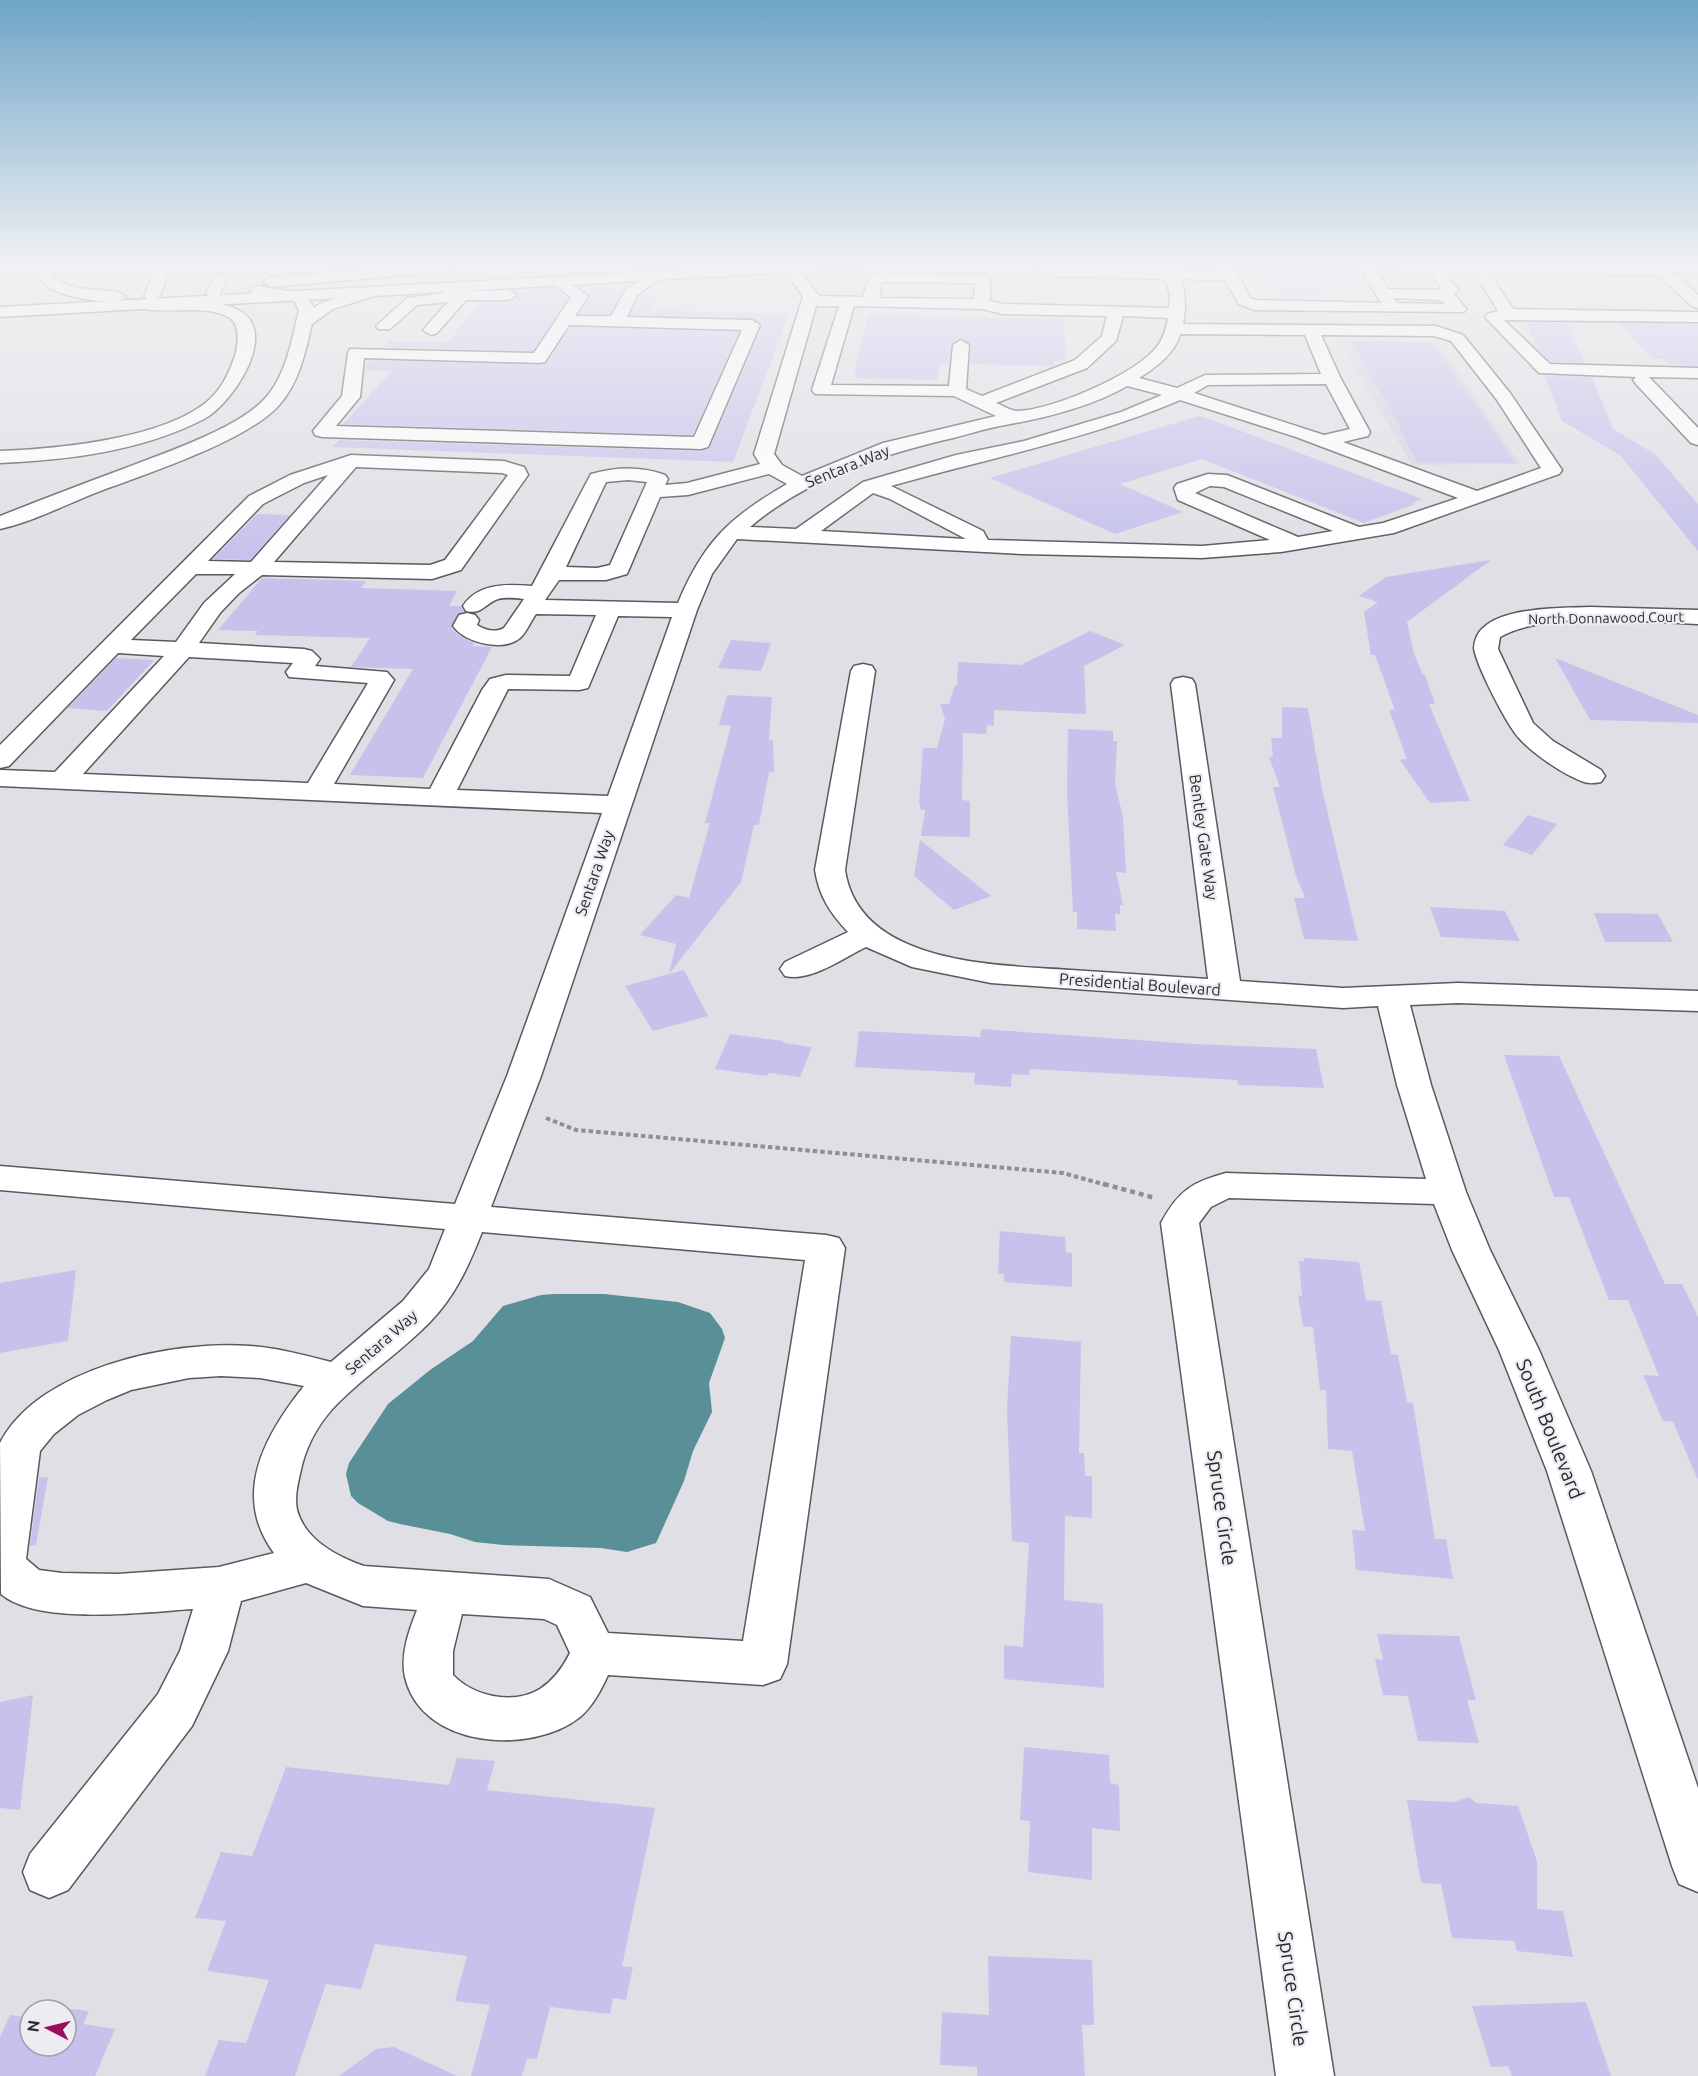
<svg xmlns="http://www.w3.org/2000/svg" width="1698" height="2076" viewBox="0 0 1698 2076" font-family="Ubuntu,sans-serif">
  <rect width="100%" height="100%" fill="#e0dfe5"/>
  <polygon fill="#d4d3e0" points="1339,341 1437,341 1520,464 1412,465"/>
  <polygon fill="#598f96" points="554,1294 604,1294 678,1302 710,1313 722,1329 725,1338 709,1383 712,1412 693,1451 684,1481 656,1543 627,1552 601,1548 503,1545 475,1542 450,1534 400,1524 388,1521 358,1503 351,1496 346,1474 349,1463 388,1404 430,1370 473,1341 503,1306 541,1295"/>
  <g fill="#c6c2ec">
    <polygon points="488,264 626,264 626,271 492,278"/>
    <polygon points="1264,270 1360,271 1368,285 1293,299 1279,298"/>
    <polygon points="627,284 610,314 579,314 590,296 579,287"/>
    <polygon points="555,288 568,298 533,351 384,347 391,341 447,343 480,302 510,302 519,296 514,290"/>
    <polygon points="643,294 660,294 651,310 789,314 733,462 332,447 339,440 701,451 709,449 762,324 752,318 630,315 639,296"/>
    <polygon points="870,315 1064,319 1066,361 1053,362 1055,365 1052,366 970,364 971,345 960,338 951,345 949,363 940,363 937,380 855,378 856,373 854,373 867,319"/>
    <polygon points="1526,322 1568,323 1585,363 1551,362 1535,346"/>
    <polygon points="1618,323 1698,324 1698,366 1670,365 1663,359 1653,359"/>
    <polygon points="570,327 739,332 693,435 343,424 392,371 365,370 366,365 370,360 539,365 547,363"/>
    <polygon points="1350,341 1430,342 1436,347 1515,463 1418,462 1398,427 1401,427"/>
    <polygon points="1545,376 1592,377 1613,429 1655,454 1698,504 1698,551 1620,455 1562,421"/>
    <polygon points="1199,416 1212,420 1422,499 1412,503 1415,504 1364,523 1202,459 1120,484 1183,512 1115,534 990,478"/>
    <polygon points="257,514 290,515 250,560 213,559"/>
    <polygon points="1491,560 1407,622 1414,654 1423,675 1425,675 1435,704 1429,704 1470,801 1430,803 1400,760 1407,759 1389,710 1395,710 1375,655 1371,655 1364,612 1378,602 1359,596 1386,577"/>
    <polygon points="262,578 366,581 361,588 457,591 449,606 461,606 464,612 457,614 451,628 457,634 474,643 472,646 492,647 423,778 350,775 413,669 351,667 370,638 255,635 258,631 218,630"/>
    <polygon points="1090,631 1125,645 1084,666 1086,714 994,710 994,726 987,725 986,734 963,733 962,800 970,801 970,837 921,836 925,810 921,810 919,802 923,748 937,748 945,719 940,704 949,704 955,685 957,685 958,662 1021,665"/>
    <polygon points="731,640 771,643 761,671 718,668"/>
    <polygon points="116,658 154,660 107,711 68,708"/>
    <polygon points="1555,658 1698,715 1698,723 1590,720"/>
    <polygon points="727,695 772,697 769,740 773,740 774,772 769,772 759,825 754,825 741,882 669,974 676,944 640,935 676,895 689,898 710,823 705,823 731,726 719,725"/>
    <polygon points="1282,707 1308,708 1322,789 1358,941 1304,939 1294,898 1305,898 1296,876 1273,787 1280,787 1269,757 1273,757 1271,738 1282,738"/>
    <polygon points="1068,729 1113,731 1113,741 1117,741 1115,784 1123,817 1126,873 1116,872 1123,905 1120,905 1120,914 1115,914 1116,931 1077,929 1077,912 1073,912 1067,792"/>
    <polygon points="1528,815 1557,824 1532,855 1503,845"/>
    <polygon points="920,840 991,896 954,910 914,876"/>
    <polygon points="1430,907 1505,911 1520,941 1441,937"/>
    <polygon points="1594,913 1658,914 1673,942 1605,942"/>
    <polygon points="684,970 708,1016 653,1031 625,986"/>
    <polygon points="981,1029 1194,1044 1316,1049 1324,1088 1238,1085 1237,1080 1030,1069 1029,1075 1012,1074 1011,1087 974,1084 975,1073 855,1067 859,1031 980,1037"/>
    <polygon points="730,1034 783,1041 783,1043 812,1047 800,1077 769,1073 767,1076 715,1069"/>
    <polygon points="1504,1055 1559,1056 1665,1284 1682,1284 1698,1317 1698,1480 1673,1422 1663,1421 1643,1375 1659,1376 1628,1300 1609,1300 1569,1197 1554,1197"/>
    <polygon points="1000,1231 1065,1237 1066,1252 1072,1253 1072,1287 1004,1282 1004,1274 998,1273"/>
    <polygon points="1304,1258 1359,1262 1366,1300 1381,1301 1391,1354 1398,1355 1407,1402 1413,1403 1435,1539 1446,1539 1453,1579 1356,1570 1352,1530 1365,1531 1352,1451 1328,1449 1326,1390 1320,1390 1313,1327 1303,1326 1298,1295 1302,1296 1299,1261 1304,1261"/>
    <polygon points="76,1270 68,1341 0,1353 0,1283"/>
    <polygon points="1011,1336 1081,1342 1079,1453 1084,1453 1085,1476 1092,1476 1092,1518 1065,1516 1064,1600 1103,1604 1104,1688 1004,1679 1004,1645 1023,1647 1029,1543 1012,1541 1007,1409"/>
    <polygon points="48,1477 36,1545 30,1546 39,1478"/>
    <polygon points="1377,1634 1459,1636 1476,1700 1467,1700 1479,1743 1418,1741 1408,1696 1383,1695 1375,1659 1383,1660"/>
    <polygon points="33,1695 20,1810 0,1808 0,1702"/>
    <polygon points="1024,1747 1109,1755 1110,1783 1119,1785 1120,1831 1092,1828 1092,1880 1028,1872 1030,1821 1020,1820"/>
    <polygon points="457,1758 495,1761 487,1790 655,1808 622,1966 633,1967 626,2000 613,1998 610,2014 550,2007 537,2059 527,2058 522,2076 471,2076 490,2005 455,2001 467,1956 375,1944 361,1989 326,1984 295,2076 205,2076 219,2040 246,2043 269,1980 207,1971 226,1921 195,1918 221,1852 252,1856 286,1767 449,1785"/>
    <polygon points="1469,1797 1477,1803 1518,1806 1537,1861 1537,1909 1563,1911 1573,1957 1517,1951 1514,1941 1452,1938 1441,1884 1421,1883 1407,1800 1454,1802"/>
    <polygon points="988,1956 1092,1960 1094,2025 1082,2025 1085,2076 977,2076 977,2067 940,2065 942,2012 989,2015"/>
    <polygon points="1586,2002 1611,2076 1512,2076 1508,2066 1491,2067 1472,2006"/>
    <polygon points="44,2006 89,2011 83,2024 115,2029 95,2076 0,2076 0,2037 10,2015 30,2018 30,2046 66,2046 66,2010 43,2010"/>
    <polygon points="394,2047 457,2076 339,2076 376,2049"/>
  </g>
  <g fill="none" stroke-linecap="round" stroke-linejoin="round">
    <g stroke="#bcbbc0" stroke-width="16" stroke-dasharray="16 8" stroke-linecap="butt">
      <polyline points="1272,268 1275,274"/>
      <polyline points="1319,268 1324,274"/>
    </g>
    <defs>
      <g id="minor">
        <polygon points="445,264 451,265 453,268 451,271 271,287 263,282 271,277"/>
        <path d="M780 264H794L819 296 863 297 869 277 876 273 983 275 990 279V301L1003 304 1169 308 1170 294 1165 279 1058 276 1033 269 1031 266 1032 264H1046L1059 268 1163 270 1161 264H1175L1177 270 1220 271 1217 264 1440 265 1458 290 1454 294 1466 309 1464 312 1255 310 1239 304 1225 280 1181 279C1186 295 1186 309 1183 324L1436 326 1463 335 1510 393 1562 470 1559 474 1394 533 1281 552 1202 558 1022 554 737 539 712 574 697 610 541 1076 491 1207 826 1235 839 1238 845 1248 787 1664 780 1679 763 1685 608 1675C601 1690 593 1706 580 1717 531 1756 421 1748 405 1677 400 1655 409 1630 417 1610L363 1606 306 1583 241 1601 228 1651 192 1726 68 1890 49 1898 30 1890 23 1872 30 1854 158 1694 180 1651 193 1609C145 1612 39 1626 1 1594L0 1443C39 1368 171 1340 250 1346 277 1348 304 1355 331 1362L403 1301 429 1269 445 1229 0 1190V1166L455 1204 507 1076 602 813 0 786V770L55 772 164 656 118 653 9 766 0 768V745L249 496 290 475 351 455 504 461 524 467 528 475 461 570 432 579 262 575 239 593 220 613 199 643 304 649 312 651 320 659 315 666 387 672 394 680 334 784 430 789 482 690 490 679 506 675 570 676 596 615 536 614C531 621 526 633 520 638 503 652 465 643 453 626L459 615 467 613 475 615 479 620 477 625C485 630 495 633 504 628L524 599C515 598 506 597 498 599 484 604 482 615 466 611L463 606C478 583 507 584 532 586L591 474C615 467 641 466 665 475L668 479 665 485 687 483 760 464 754 454 803 296ZM1234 268 1361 269 1381 303 1257 300 1250 298ZM1376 270 1430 272 1441 288 1437 290 1388 289ZM882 282 975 283 974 299 879 298ZM1394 298 1439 300 1446 304 1397 303ZM816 306H839L812 390 815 394 954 396 996 416 883 443 802 476 782 465 774 454ZM854 306 982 309 1003 314 1107 316 1102 336 1075 360 982 396 966 389 969 345 961 340 953 345 949 386 831 385ZM1123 316 1168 318C1166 330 1163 341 1154 350 1131 376 1052 410 1017 411 1011 411 1002 405 996 403L1087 368 1116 341ZM1180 334 1305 335 1321 374 1205 375 1177 388 1139 378C1155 368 1175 354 1180 334ZM1321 335 1434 336 1451 341 1497 400 1541 468 1477 491 1343 442 1368 436 1370 432 1341 379ZM1326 384 1350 429 1324 435 1194 393 1208 385ZM1127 386 1162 395 1121 412 1024 441 956 455 863 482 796 529 750 527C808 478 880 455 953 438 972 433 991 427 1010 424 1046 418 1095 405 1127 386ZM1180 400 1296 437 1458 498 1383 523 1359 527 1227 475 1208 474 1177 484 1174 488 1178 500 1270 540 1202 546 988 540 983 531 891 486C988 458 1087 440 1180 400ZM356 467 502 473 508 475 445 560 430 565 274 562ZM769 474 787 484C730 517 704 541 678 603L545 600 559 580H606L627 574 660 497 688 495ZM328 475 251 562 208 561 263 504 304 483ZM628 480 647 482 610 565 597 568 566 567 606 482ZM1210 486 1224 487 1333 531 1298 537 1195 493ZM873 493 890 499 966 539 821 531ZM196 574H235L204 603 176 642 131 640ZM618 616 672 617 608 796 457 790 508 689 579 690 588 688ZM189 657 293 663 286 672 289 677 368 683 308 783 83 774ZM482 1232 805 1260 743 1641 608 1633 590 1597 549 1579 364 1566C338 1557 305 1540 297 1510 294 1495 299 1479 302 1465 308 1442 321 1420 338 1403 367 1374 402 1351 430 1322 456 1295 469 1265 482 1232ZM221 1376 260 1378 304 1386C265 1435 231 1495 274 1553L219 1567 118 1574 62 1573 39 1570 26 1559 40 1451 54 1434 78 1415 107 1400 131 1390 189 1378ZM462 1614 544 1619 557 1625 570 1653C563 1667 554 1680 540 1689 514 1705 474 1697 453 1675V1651Z"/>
        <path d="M1469 264 1649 267 1650 264C1670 264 1684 282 1698 295V308L1692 306 1659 276 1488 271 1513 309 1698 312V322L1504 320 1550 364 1698 368V378L1649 377 1698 428V445L1691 443 1636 384 1633 380 1636 377 1539 373 1485 317 1487 314 1498 311Z"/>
        <polygon points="162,267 169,271 160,296 152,301 147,299 144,296 155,271"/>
        <path d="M657 272 664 276 637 295 627 317 752 320 760 325 708 447 701 449 322 437 315 435 313 431 342 396 348 353 350 349 534 353 571 297 551 282 554 279H564L588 296 575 316H611L626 289ZM569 325 742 330 694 437 336 426 360 397 364 358 539 363 545 362Z"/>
        <polygon points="220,274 227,278 219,296 209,296 206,293 215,275"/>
        <polygon points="449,284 460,291 509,290 517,295 509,300 466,300 437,333 431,335 423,330 448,302 417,305 390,329 378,329 376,326 407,298 444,293 441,289"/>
        <path d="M1590 607 1698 610V624C1642 622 1549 610 1500 637L1498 649 1533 723 1553 741 1601 770 1605 776 1601 782C1595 783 1590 784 1584 782 1564 775 1533 754 1519 738 1507 725 1476 665 1474 648 1474 641 1478 632 1483 628 1505 607 1561 608 1590 607Z"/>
        <path d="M863 664 872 666 875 671 845 870C859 965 997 965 1071 970 1117 973 1162 976 1208 979L1171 684 1174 679 1183 677 1192 679 1195 684 1240 981 1343 988 1458 983 1698 991V1011L1458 1003 1410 1005 1431 1085 1466 1192 1490 1250 1539 1350 1591 1471 1698 1788V1892L1679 1884 1672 1866 1547 1471 1499 1350 1452 1250 1434 1204 1229 1198 1211 1207 1199 1223 1334 2076H1276L1161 1223C1178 1191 1192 1182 1226 1173L1426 1179 1397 1085 1378 1006 1343 1008 991 983 912 967 866 947C843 958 811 982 785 976L780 969 785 962 848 932C830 913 819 896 815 870L851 671 854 666Z"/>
      </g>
      <g id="major">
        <polygon points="796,264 873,264 866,268 0,317 0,307"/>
        <polygon points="1594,264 1698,264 1698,272 1601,268"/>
      </g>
      <g id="highway">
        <path d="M41 264H55L51 269 52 275C73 297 113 284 126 297 117 307 68 297 56 291 48 288 43 283 38 276L37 269Z"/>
        <path d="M258 286 305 294 314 308 321 303 369 288 377 293 374 296 333 309 312 324C305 352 300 381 280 404 248 442 139 476 90 495 61 507 31 522 0 529V516C41 500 82 484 123 469 163 453 242 428 268 395 287 371 292 339 299 310L294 300 253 294 250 291 253 288Z"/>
        <path d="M145 300C174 301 213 296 240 311 280 334 231 405 204 419 142 451 69 460 0 463V451C57 449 166 439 210 399 223 387 231 369 236 352 238 341 240 325 230 318 206 303 166 315 139 308L137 305 139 302Z"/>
      </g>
    </defs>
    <use href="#minor" stroke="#59595e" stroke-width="3"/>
    <use href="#major" stroke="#59595e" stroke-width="3"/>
    <use href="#highway" stroke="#59595e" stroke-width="3"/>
    <polyline stroke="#8f8e92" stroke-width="4" stroke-dasharray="4.5 3" stroke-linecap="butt" points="546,1118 576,1130 1063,1173 1110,1186"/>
    <polyline stroke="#8f8e92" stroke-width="4.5" stroke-dasharray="5 4" stroke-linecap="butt" points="1104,1184 1155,1198"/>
    <use href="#minor" fill="#fff" fill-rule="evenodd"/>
    <use href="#major" fill="#fff" fill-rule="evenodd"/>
    <use href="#highway" fill="#fff" fill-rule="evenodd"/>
  </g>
  <linearGradient id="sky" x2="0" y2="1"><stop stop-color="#6fa5c7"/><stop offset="0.48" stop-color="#f1f1f3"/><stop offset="1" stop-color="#f1f1f3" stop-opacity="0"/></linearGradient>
  <rect width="1698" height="554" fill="url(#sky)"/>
  <g text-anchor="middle" stroke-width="4.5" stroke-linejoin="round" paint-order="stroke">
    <g font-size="14" fill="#2c2c2e" stroke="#edecf3">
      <text transform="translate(1606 618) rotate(-1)" y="5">North Donnawood Court</text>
    </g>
    <g font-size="16" fill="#2c2c2e" stroke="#edecf3">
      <text transform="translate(847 466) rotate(-22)" y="6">Sentara Way</text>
      <text transform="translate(1204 837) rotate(82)" y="6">Bentley Gate Way</text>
      <text transform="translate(594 873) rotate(-71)" y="6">Sentara Way</text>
      <text transform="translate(1140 984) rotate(4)" y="6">Presidential Boulevard</text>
      <text transform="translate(381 1342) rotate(-41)" y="6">Sentara Way</text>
    </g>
    <g font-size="20" fill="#2c2c2e" stroke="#edecf3">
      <text transform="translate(1550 1429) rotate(68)" y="7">South Boulevard</text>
      <text transform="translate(1222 1508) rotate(82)" y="7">Spruce Circle</text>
      <text transform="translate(1293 1989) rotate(82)" y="7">Spruce Circle</text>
    </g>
  </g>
  <g transform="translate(48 2028) rotate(277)"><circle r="28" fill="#edecf3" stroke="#a09fa4" stroke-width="1.5"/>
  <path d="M0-4.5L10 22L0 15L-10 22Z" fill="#9c0e5d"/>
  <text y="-9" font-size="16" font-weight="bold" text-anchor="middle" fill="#2c2c2e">N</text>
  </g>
</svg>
